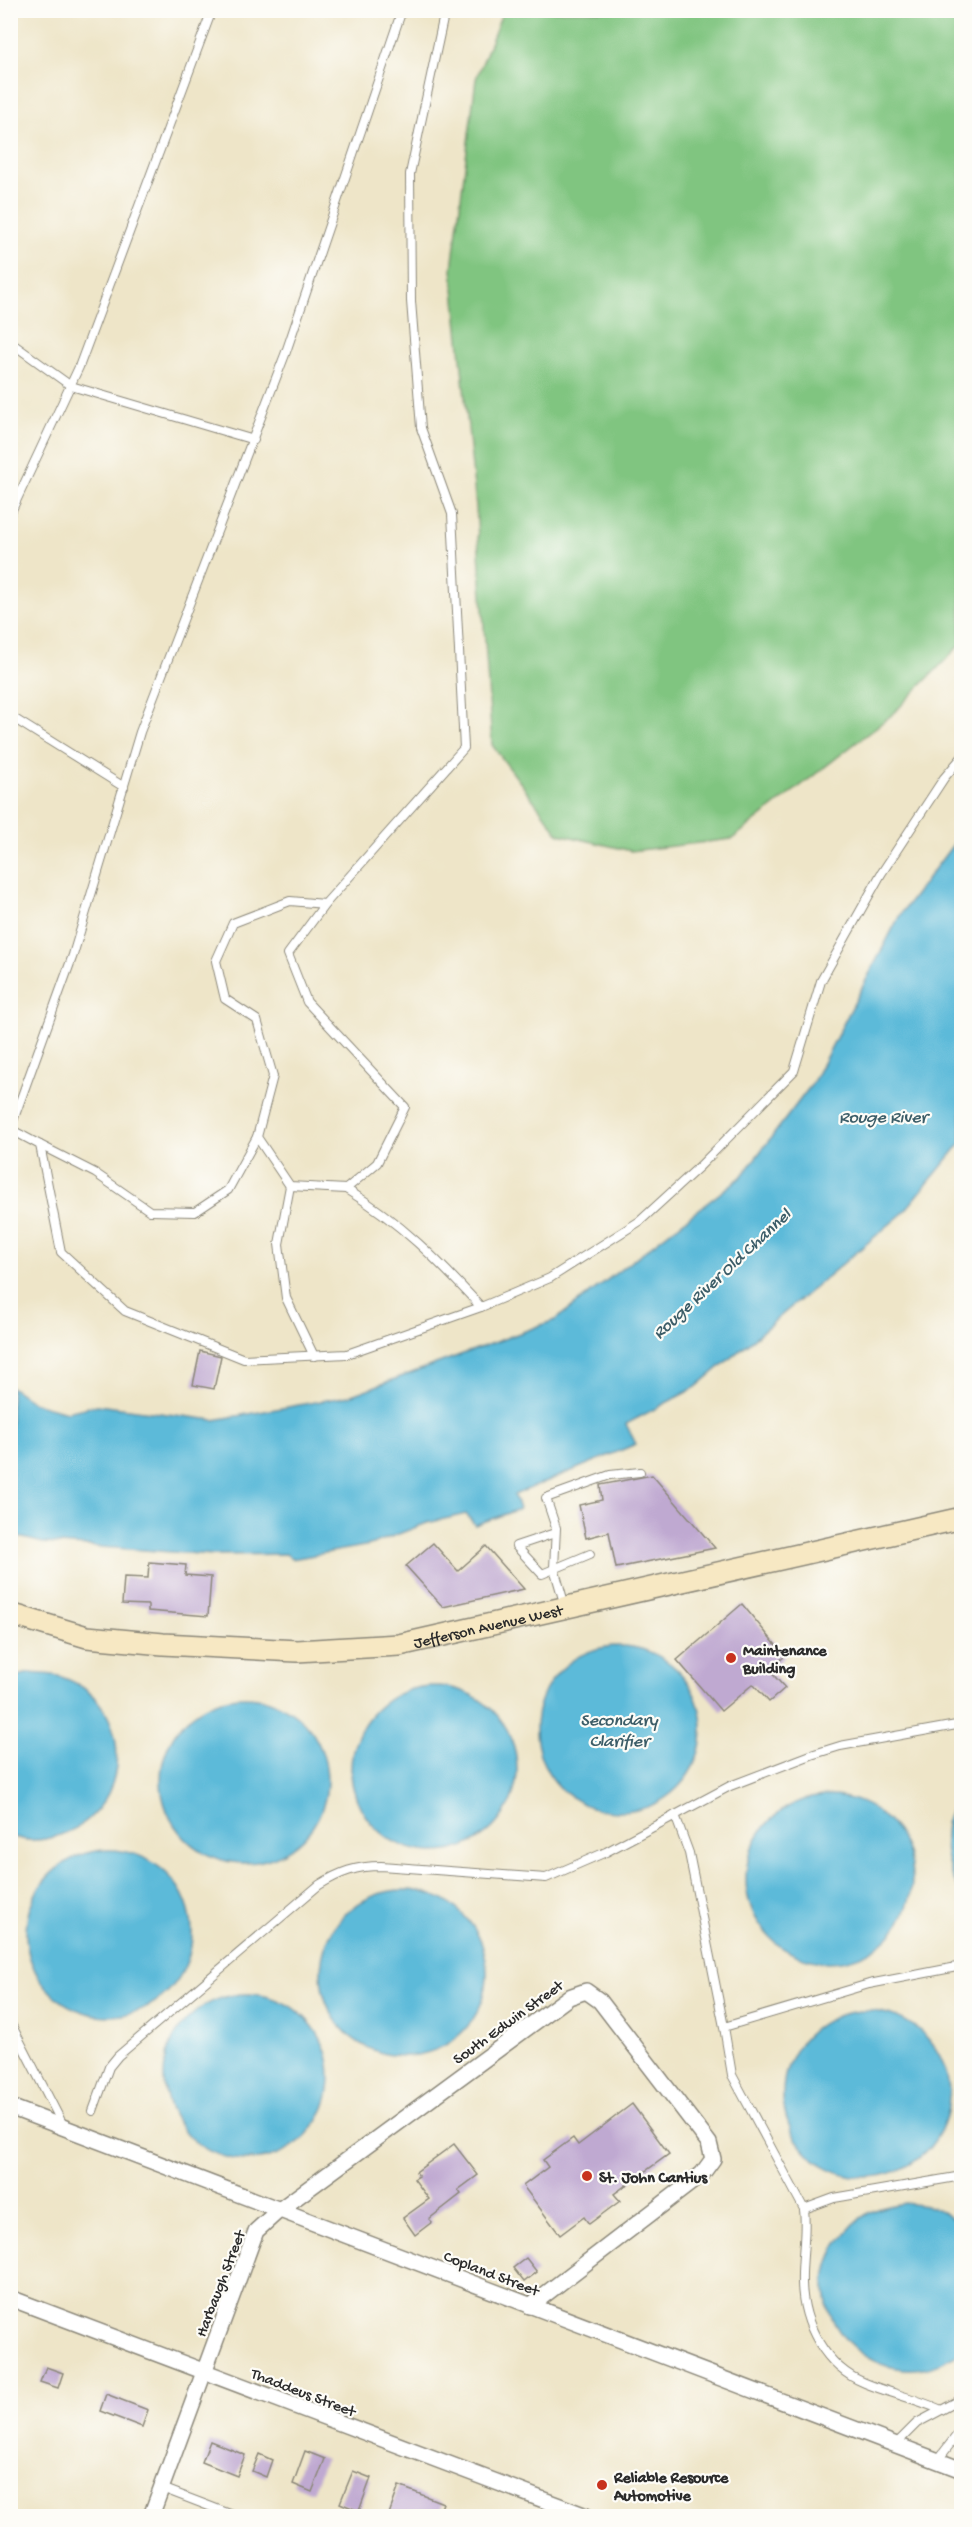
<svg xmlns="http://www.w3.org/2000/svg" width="972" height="2527" viewBox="0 0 972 2527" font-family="'Gochi Hand',sans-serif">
  <rect width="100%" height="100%" fill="#fdfcf7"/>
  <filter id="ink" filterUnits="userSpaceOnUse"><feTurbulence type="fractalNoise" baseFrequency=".0167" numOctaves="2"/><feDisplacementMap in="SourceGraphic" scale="12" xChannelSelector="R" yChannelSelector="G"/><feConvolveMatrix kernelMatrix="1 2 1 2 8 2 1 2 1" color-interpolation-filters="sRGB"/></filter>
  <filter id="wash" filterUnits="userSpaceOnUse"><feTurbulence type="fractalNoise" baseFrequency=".008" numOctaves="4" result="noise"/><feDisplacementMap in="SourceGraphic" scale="24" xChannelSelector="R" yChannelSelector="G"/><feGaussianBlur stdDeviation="1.35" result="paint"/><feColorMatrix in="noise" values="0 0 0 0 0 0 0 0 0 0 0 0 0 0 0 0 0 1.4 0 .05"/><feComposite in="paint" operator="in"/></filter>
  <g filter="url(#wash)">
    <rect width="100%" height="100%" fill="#eee5c8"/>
    <polygon fill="#80c580" stroke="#567856" stroke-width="1.5" points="503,11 961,11 961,644 893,714 732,839 631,851 559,834 492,745 476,507 452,269 476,79"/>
    <g fill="#5bbad9" stroke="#437282" stroke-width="1.5">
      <polygon points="961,834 961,1143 903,1213 696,1387 626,1424 636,1444 514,1495 519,1509 475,1525 466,1514 427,1523 370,1545 292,1559 286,1554 214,1555 43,1543 11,1535 11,1387 34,1403 67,1412 97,1405 214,1420 349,1396 555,1320 741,1177 812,1084 900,915"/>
      <circle cx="619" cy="1729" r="83"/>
      <path d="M31 1673C39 1674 50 1674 58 1676 136 1698 136 1810 60 1835 44 1841 27 1842 11 1836V1677Z"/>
      <circle cx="434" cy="1769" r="83"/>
      <circle cx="244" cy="1780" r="83"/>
      <path d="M961 1792V1892C942 1863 937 1821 961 1792Z"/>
      <circle cx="829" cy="1879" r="83"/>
      <circle cx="109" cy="1933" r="83"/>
      <circle cx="404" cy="1973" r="83"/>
      <circle cx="247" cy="2077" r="83"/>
      <circle cx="866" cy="2094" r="83"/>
      <path d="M905 2203 933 2207 961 2223V2351C881 2411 781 2309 846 2233 854 2223 865 2213 878 2209 886 2206 896 2205 905 2203Z"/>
    </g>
    <g id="blocks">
      <g fill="#bfa9d1">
        <polygon points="200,1351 221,1356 214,1389 193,1385"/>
        <polygon points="652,1475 715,1548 616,1568 609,1532 586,1538 579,1505 602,1500 600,1485"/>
        <polygon points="433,1543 458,1571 486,1546 524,1589 443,1607 406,1566"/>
        <polygon points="149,1562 186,1565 185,1575 211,1577 208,1616 148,1611 148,1605 122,1604 124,1577 148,1578"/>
        <polygon points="742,1604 785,1656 769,1670 785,1688 769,1702 753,1684 721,1711 677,1660"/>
        <polygon points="632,2104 669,2154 614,2194 620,2201 589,2224 584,2217 560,2235 523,2186 548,2167 543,2160 573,2138 578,2145"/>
        <polygon points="454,2144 478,2175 458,2190 461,2194 429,2219 432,2222 415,2235 403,2218 429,2199 414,2179 419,2176 416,2172"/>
        <polygon points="526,2258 537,2272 524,2282 513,2268"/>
        <polygon points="46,2367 63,2373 58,2388 40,2382"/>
        <polygon points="106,2394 148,2410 142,2427 100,2411"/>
        <polygon points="210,2441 245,2455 237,2476 202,2462"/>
        <polygon points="305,2451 325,2459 312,2492 293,2484"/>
        <polygon points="259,2454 272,2460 266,2477 252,2471"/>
        <polygon points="353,2471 371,2478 359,2511 340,2503"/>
        <polygon points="399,2486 443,2503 438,2517 388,2517"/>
      </g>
    </g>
  </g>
  <g filter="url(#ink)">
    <use href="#blocks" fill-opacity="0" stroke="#8c887a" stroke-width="1.5"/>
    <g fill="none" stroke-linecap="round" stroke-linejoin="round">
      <defs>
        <g id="lane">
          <path d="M445 10 410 174 411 301 421 428 452 514 464 748 325 904 288 954 307 1002 405 1107 377 1163 346 1189C400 1222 438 1260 481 1307L550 1278 640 1221 700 1166 794 1071 821 981 881 874 944 778 962 757"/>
          <polyline points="10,342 71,386 254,440"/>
          <polyline points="10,514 79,367 212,10"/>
          <polyline points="10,716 124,787"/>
          <polyline points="325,904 290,901 233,923 216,961 225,999 257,1020 273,1076 257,1137 290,1186 346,1189"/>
          <polyline points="10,1129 73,955 140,732 286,352 402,10"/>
          <polyline points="10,1129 40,1145 61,1252 125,1311 244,1359 347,1354 481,1307"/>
          <polyline points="40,1145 95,1173 150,1211 195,1212 228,1190 257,1137"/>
          <polyline points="290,1186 279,1244 286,1298 314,1356"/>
          <polyline points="555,1533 516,1546 542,1574 590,1554"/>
          <polyline points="565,1606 554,1568 556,1528 546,1498 610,1475 640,1472"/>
          <polyline points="675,1815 689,1853 724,2027 869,1984 962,1966"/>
          <polyline points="10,2022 63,2125"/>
          <path d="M724 2027 732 2075 804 2209C807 2234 801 2258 802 2283 803 2324 825 2367 865 2383 889 2393 914 2398 939 2409"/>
          <path d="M93 2111 109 2067 118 2056 319 1885C340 1872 356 1866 381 1866L546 1878 606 1852 730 1786 811 1755 840 1746 962 1724"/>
          <polyline points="804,2209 834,2198 962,2176"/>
          <polyline points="895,2445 917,2423 962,2399"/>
          <polyline points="937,2461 957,2435 962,2433"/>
          <polyline points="162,2488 235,2516"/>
        </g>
        <g id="street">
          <polyline points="10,2107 962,2470"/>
          <polyline points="10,2298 586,2516"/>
          <polyline points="151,2516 256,2231 278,2211 569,1997 586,1991 600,2001 709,2143 713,2159 702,2174 530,2306"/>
        </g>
        <g id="secondary">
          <path id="s1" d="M10 1614 87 1637 163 1644 297 1651 399 1645 962 1518"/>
        </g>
      </defs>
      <use href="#lane" stroke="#8c887a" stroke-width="10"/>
      <use href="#street" stroke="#8c887a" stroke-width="18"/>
      <use href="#secondary" stroke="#8c887a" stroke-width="24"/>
      <use href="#lane" stroke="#fff" stroke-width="8"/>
      <use href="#street" stroke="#fff" stroke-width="15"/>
      <use href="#secondary" stroke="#f7e8c3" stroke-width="21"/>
    </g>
  </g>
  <g fill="#c8321e" stroke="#fdfcf7" stroke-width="2">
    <circle cx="731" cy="1658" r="6"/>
    <circle cx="587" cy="2176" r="6"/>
    <circle cx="602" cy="2485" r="6"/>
  </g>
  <g text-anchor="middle" stroke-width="4.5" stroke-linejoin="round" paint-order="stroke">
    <g font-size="16" fill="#2b2b2b" stroke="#fdfcf7">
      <text dy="6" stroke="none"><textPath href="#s1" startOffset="484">Jefferson Avenue West</textPath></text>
      <text transform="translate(507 2021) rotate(-36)" y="6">South Edwin Street</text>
      <text transform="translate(492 2272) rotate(21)" y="6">Copland Street</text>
      <text transform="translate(219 2283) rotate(-69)" y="6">Harbaugh Street</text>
      <text transform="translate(304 2391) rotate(21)" y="6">Thaddeus Street</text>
    </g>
    <g font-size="16" font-weight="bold" fill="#2b2b2b" stroke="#fdfcf7" text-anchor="start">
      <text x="743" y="1655">Maintenance<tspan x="743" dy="18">Building</tspan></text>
      <text x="599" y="2182">St. John Cantius</text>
      <text x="614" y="2482">Reliable Resource<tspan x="614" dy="18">Automotive</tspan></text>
    </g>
    <g font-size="18" font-style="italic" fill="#3c5d68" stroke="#fdfcf7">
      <text x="883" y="1122">Rouge River</text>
      <text transform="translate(721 1273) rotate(-43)" y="6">Rouge River Old Channel</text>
      <text x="619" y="1725">Secondary<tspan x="619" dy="21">Clarifier</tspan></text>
    </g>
  </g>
  <rect width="972" height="2527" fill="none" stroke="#fdfcf7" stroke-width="36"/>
</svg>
